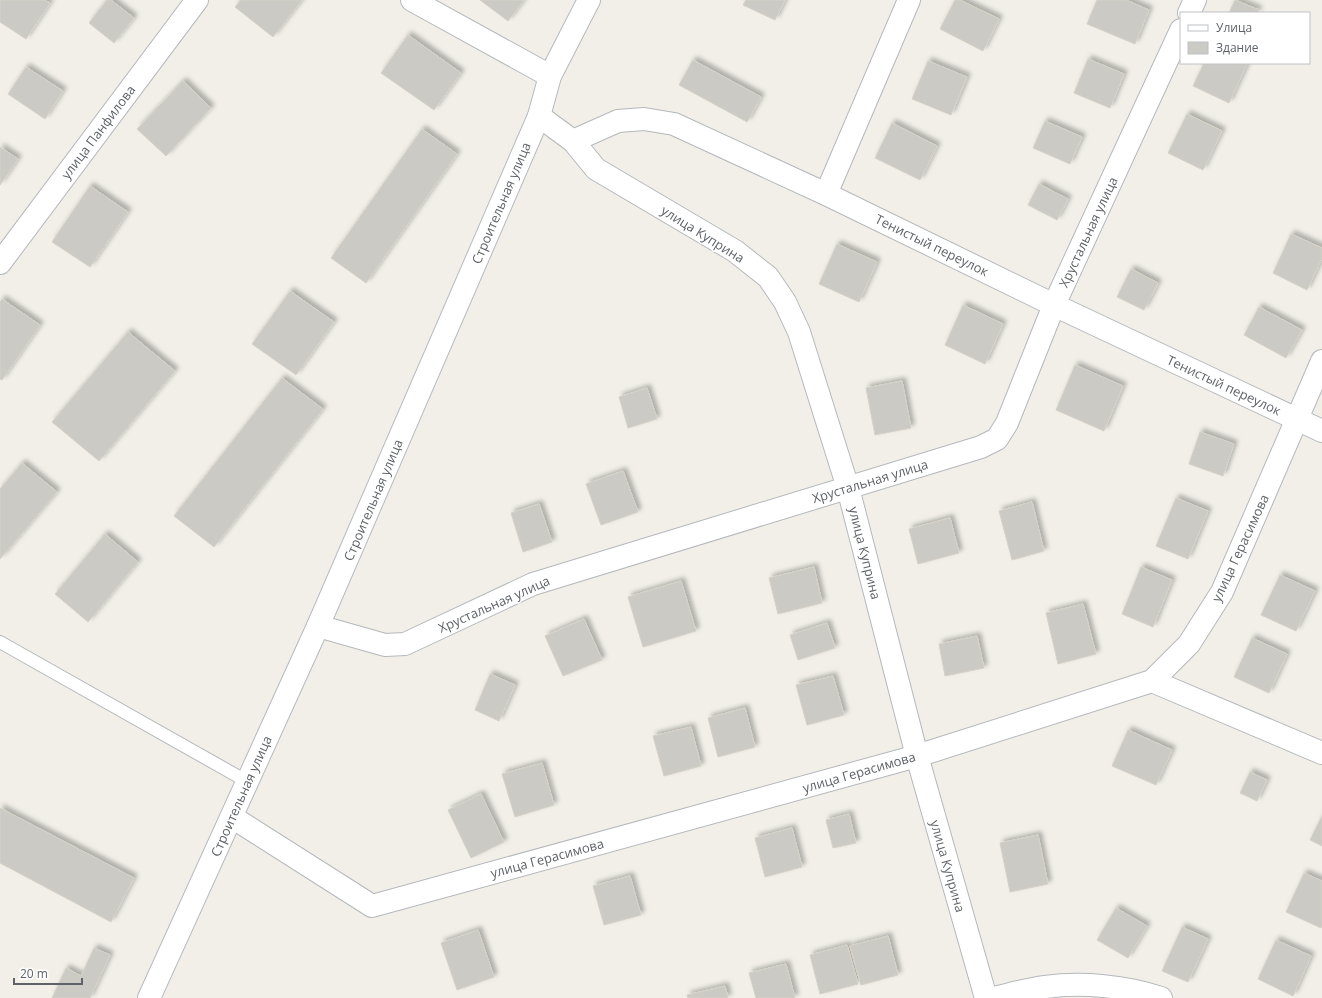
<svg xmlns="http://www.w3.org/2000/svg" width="1322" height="998" viewBox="0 0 1322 998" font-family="'Open Sans',sans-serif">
  <defs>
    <filter id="shadow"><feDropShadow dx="3.5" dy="-3.5" stdDeviation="2" flood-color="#0004"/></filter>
  </defs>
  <rect width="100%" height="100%" fill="#f1efe8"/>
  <g fill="#cccac5" stroke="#d6d1c6" filter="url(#shadow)">
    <polygon points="0,0 44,0 50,3 26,39 0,22"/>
    <polygon points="107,0 111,0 134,18 114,43 89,23"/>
    <polygon points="241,0 302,0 273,37 235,7"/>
    <polygon points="480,0 524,0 508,21"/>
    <polygon points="746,0 785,0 775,20 743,5"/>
    <polygon points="955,0 960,0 999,19 983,51 940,29"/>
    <polygon points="1097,0 1126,0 1149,10 1135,44 1087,24"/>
    <polygon points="1235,0 1259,10 1257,13 1229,13"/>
    <polygon points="408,35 461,73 434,110 381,73"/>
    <polygon points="1088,59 1124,74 1110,108 1074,93"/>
    <polygon points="693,60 761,97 747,122 679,85"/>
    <polygon points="928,61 967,77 951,115 912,99"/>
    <polygon points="1204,63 1247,64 1229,103 1193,86"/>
    <polygon points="26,67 63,91 45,119 8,94"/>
    <polygon points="183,81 211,108 166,156 137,129"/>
    <polygon points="1187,114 1222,131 1203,170 1168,153"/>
    <polygon points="1045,121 1082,137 1070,164 1033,148"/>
    <polygon points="892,123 937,146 920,180 875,158"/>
    <polygon points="422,129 457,154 366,283 331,258"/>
    <polygon points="0,147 18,159 0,185"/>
    <polygon points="1039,184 1068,199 1057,220 1028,205"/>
    <polygon points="90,186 128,212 90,267 52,242"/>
    <polygon points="1291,234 1322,248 1322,258 1307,290 1273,273"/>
    <polygon points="837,244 877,262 859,302 819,284"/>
    <polygon points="1131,269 1158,283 1144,310 1117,297"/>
    <polygon points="290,291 334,322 296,375 252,344"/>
    <polygon points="2,299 40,325 2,380 0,379 0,302"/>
    <polygon points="963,305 1003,324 985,364 945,345"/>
    <polygon points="1259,307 1302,330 1286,358 1244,335"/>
    <polygon points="128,332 175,371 99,461 52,422"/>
    <polygon points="1075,365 1123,386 1104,431 1056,410"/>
    <polygon points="282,378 323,409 214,547 174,516"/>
    <polygon points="902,381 911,428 875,435 866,388"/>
    <polygon points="647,388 657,419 628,428 619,397"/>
    <polygon points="1200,432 1234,444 1223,476 1189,464"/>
    <polygon points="22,463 57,492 0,559 0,489"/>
    <polygon points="623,471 638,512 601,525 586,484"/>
    <polygon points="1176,498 1208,511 1188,559 1156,546"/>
    <polygon points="1032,502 1044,551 1012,560 999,511"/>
    <polygon points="539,504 552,542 523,552 511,513"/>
    <polygon points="950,518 959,553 918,564 909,529"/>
    <polygon points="105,534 138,562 88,622 55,594"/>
    <polygon points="814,567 822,603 778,614 769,578"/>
    <polygon points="1141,567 1172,580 1153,627 1122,614"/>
    <polygon points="1280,575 1315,591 1296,631 1261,615"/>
    <polygon points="681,581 696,631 643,647 628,597"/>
    <polygon points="1083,604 1096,654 1058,664 1046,613"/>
    <polygon points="584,619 602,660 563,676 545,636"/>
    <polygon points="827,623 835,648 798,660 790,635"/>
    <polygon points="977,636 984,668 945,676 939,644"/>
    <polygon points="1252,638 1287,654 1269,693 1234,677"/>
    <polygon points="490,674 515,685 499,721 475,710"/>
    <polygon points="833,676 844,715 807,725 796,685"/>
    <polygon points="745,708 755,747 718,757 708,718"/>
    <polygon points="691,727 701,766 664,776 653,736"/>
    <polygon points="1128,730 1172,750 1156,785 1112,766"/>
    <polygon points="542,763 554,805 515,817 502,774"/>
    <polygon points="1250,772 1267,780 1257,801 1240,793"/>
    <polygon points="481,794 504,842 471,858 448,810"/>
    <polygon points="0,808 134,878 111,922 0,863"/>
    <polygon points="849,814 856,843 833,848 826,820"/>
    <polygon points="1322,816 1322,846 1310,840"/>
    <polygon points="792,828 802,867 765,877 755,838"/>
    <polygon points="1038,835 1048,884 1010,892 1000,843"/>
    <polygon points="1304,873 1322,881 1322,926 1321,928 1286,912"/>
    <polygon points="630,876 641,915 604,925 593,886"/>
    <polygon points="1116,908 1147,926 1128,958 1097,940"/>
    <polygon points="1182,927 1208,939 1188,982 1162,971"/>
    <polygon points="478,930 494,977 457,990 441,943"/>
    <polygon points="888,936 898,975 861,985 850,946"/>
    <polygon points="1276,940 1311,956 1293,996 1258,979"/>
    <polygon points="847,945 858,984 820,994 810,955"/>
    <polygon points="94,948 110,955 90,998 52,998 66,968 81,976"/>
    <polygon points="786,964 795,998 756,998 749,973"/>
    <polygon points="725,986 728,998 688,998 687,995"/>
  </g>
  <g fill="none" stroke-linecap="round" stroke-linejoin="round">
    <defs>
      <polyline id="lane" points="0,642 248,782"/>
      <g id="street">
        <polyline points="412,0 550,76"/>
        <polyline points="1189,13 1195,0"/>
        <polyline points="539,116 573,141 618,121 644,119 674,124 826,194 1054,305 1322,431"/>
        <polyline points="573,141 596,169 735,251 768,277 785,302 799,332 848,488 917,756 986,998"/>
        <polyline points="826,194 909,0"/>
        <polyline points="0,263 197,0"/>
        <polyline points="318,626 385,645 405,644 533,584 981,447 997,439 1007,423 1054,305 1181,30"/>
        <polyline points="1152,681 1322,753"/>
        <polyline points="232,817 372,906 917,756 1152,681 1189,644 1222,592 1322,361"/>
        <path d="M994 998C1011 994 1028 989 1045 987 1082 982 1126 986 1161 998"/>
      </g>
      <polyline id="secondary" points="149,998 318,626 539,116 550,76 589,0"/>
    </defs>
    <use href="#lane" stroke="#b5b8bc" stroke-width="14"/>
    <use href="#street" stroke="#b5b8bc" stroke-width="24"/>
    <use href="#secondary" stroke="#b6babf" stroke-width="24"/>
    <use href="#lane" stroke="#fff" stroke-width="12"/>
    <use href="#street" stroke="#fff" stroke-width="22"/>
    <use href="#secondary" stroke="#fff" stroke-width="22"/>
  </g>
  <g text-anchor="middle" stroke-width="3" stroke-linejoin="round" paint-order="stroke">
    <g font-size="13" fill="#5f6368" stroke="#fff">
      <text transform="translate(98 132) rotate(-53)" y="5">улица Панфилова</text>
      <text transform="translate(501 203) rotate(-67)" y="5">Строительная улица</text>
      <text transform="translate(1088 232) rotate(-65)" y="5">Хрустальная улица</text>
      <text transform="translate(703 234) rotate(32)" y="5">улица Куприна</text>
      <text transform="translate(932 245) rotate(26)" y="5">Тенистый переулок</text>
      <text transform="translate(1224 385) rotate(25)" y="5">Тенистый переулок</text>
      <text transform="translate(870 481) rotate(-17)" y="5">Хрустальная улица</text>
      <text transform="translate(373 500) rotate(-67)" y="5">Строительная улица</text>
      <text transform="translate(1240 548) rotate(-65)" y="5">улица Герасимова</text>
      <text transform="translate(865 553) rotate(76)" y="5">улица Куприна</text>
      <text transform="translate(494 604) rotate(-24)" y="5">Хрустальная улица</text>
      <text transform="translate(859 772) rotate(-16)" y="5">улица Герасимова</text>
      <text transform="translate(241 796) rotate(-66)" y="5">Строительная улица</text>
      <text transform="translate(547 858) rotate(-15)" y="5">улица Герасимова</text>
      <text transform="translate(948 866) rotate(74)" y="5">улица Куприна</text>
    </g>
  </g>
  <rect x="1180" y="12" width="130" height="52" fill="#ffffff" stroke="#bfc1c3"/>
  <rect x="1188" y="25" width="20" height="6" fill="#ffffff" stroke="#bfc1c3"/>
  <text x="1216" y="32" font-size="12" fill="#5f6368">Улица</text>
  <rect x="1188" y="42" width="20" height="12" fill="#cccac5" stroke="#bfc1c3"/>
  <text x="1216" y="52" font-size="12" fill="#5f6368">Здание</text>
  <path d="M14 978v6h68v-6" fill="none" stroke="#5f6368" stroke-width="2"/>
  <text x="20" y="978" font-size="12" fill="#5f6368" stroke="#ffffff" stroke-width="3" paint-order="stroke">20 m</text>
</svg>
